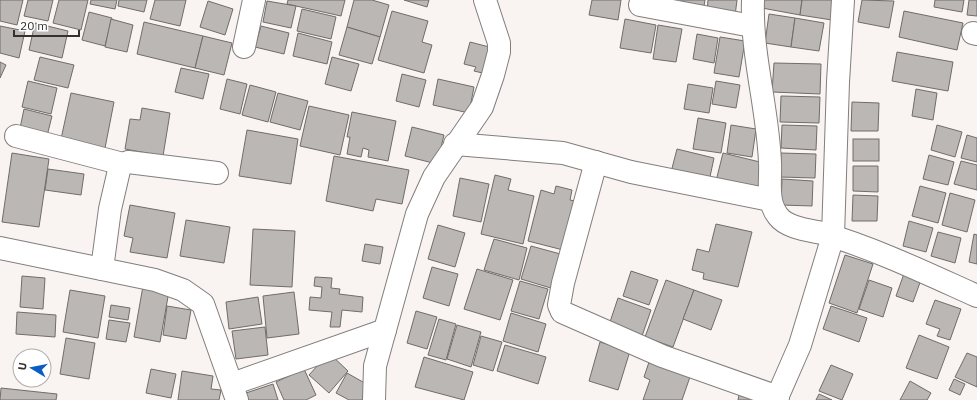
<svg xmlns="http://www.w3.org/2000/svg" width="977" height="400" viewBox="0 0 977 400" font-family="'IBM Plex Sans',sans-serif">
  <rect width="100%" height="100%" fill="#f9f4f2"/>
  <g fill="#bbb7b4" stroke="#706c6a">
    <polygon points="0,0 23,0 17,25 0,21"/>
    <polygon points="28,0 53,0 48,21 24,16"/>
    <polygon points="59,0 88,0 81,30 53,23"/>
    <polygon points="91,0 117,0 115,9 90,4"/>
    <polygon points="119,0 147,0 144,12 118,6"/>
    <polygon points="155,0 186,0 180,26 150,19"/>
    <polygon points="288,0 345,0 341,16 287,4"/>
    <polygon points="354,0 372,0 389,5 380,37 347,27"/>
    <polygon points="404,0 429,0 427,7"/>
    <polygon points="592,0 621,0 618,20 589,15"/>
    <polygon points="681,0 705,0 703,12 680,8"/>
    <polygon points="708,0 737,0 735,16 707,12"/>
    <polygon points="764,0 802,0 800,15 762,8"/>
    <polygon points="802,0 835,0 832,20 800,15"/>
    <polygon points="862,0 894,1 889,28 858,22"/>
    <polygon points="935,0 964,0 962,12 934,7"/>
    <polygon points="969,0 977,0 977,16 967,15"/>
    <polygon points="208,1 233,9 225,35 200,27"/>
    <polygon points="267,1 296,6 291,28 263,22"/>
    <polygon points="302,9 336,17 331,39 297,31"/>
    <polygon points="392,11 428,21 422,42 432,45 424,73 378,60"/>
    <polygon points="904,11 963,23 957,50 899,37"/>
    <polygon points="89,12 112,18 105,46 82,40"/>
    <polygon points="769,14 795,18 791,47 765,43"/>
    <polygon points="795,18 824,23 819,51 791,47"/>
    <polygon points="111,19 133,25 127,52 105,47"/>
    <polygon points="625,19 656,25 651,53 620,48"/>
    <polygon points="144,22 203,36 195,68 137,54"/>
    <polygon points="35,23 68,31 62,58 29,50"/>
    <polygon points="658,25 682,29 676,62 653,59"/>
    <polygon points="0,26 25,31 19,58 0,53"/>
    <polygon points="261,26 289,33 284,54 255,47"/>
    <polygon points="347,27 380,37 372,64 339,55"/>
    <polygon points="298,33 332,42 327,64 293,56"/>
    <polygon points="697,34 718,38 714,63 693,59"/>
    <polygon points="203,36 232,43 224,75 195,68"/>
    <polygon points="720,37 745,41 739,77 714,73"/>
    <polygon points="470,42 497,49 491,75 474,71 476,67 464,64"/>
    <polygon points="897,52 953,62 948,91 892,81"/>
    <polygon points="40,57 74,65 68,88 34,80"/>
    <polygon points="332,57 359,64 351,91 325,84"/>
    <polygon points="0,62 6,65 0,78"/>
    <polygon points="774,63 821,64 820,94 772,92"/>
    <polygon points="181,68 209,74 203,99 175,92"/>
    <polygon points="402,74 426,80 419,107 396,101"/>
    <polygon points="227,79 247,84 240,114 220,109"/>
    <polygon points="438,79 474,87 469,113 433,105"/>
    <polygon points="28,81 57,88 51,114 22,107"/>
    <polygon points="716,81 740,85 736,108 712,104"/>
    <polygon points="688,84 713,88 709,113 684,109"/>
    <polygon points="250,85 276,92 268,122 242,115"/>
    <polygon points="916,89 937,93 933,120 912,116"/>
    <polygon points="71,93 114,102 105,148 61,139"/>
    <polygon points="278,93 308,101 300,130 270,122"/>
    <polygon points="781,96 820,97 819,123 780,122"/>
    <polygon points="852,102 879,103 878,131 851,131"/>
    <polygon points="309,106 349,115 340,155 300,146"/>
    <polygon points="142,108 170,113 163,156 125,149 130,119 140,120"/>
    <polygon points="24,109 52,116 46,140 19,133"/>
    <polygon points="352,112 396,121 388,161 368,157 369,150 363,148 361,157 347,154 350,137 347,137"/>
    <polygon points="698,118 726,123 721,153 693,149"/>
    <polygon points="731,125 756,129 752,157 727,153"/>
    <polygon points="782,125 817,126 816,150 781,148"/>
    <polygon points="937,125 962,132 955,157 931,150"/>
    <polygon points="412,127 444,135 437,164 405,156"/>
    <polygon points="247,130 298,139 291,184 239,176"/>
    <polygon points="967,135 977,138 977,162 961,158"/>
    <rect x="853" y="139" width="26" height="22"/>
    <polygon points="677,149 714,158 708,186 670,176"/>
    <polygon points="12,153 49,159 39,227 2,222"/>
    <polygon points="723,153 764,163 756,196 715,185"/>
    <polygon points="781,153 816,154 815,178 780,177"/>
    <polygon points="929,155 954,162 948,185 923,179"/>
    <polygon points="334,156 409,170 402,204 376,199 373,211 326,201"/>
    <polygon points="961,161 977,165 977,190 954,184"/>
    <polygon points="853,166 878,166 878,192 853,191"/>
    <polygon points="48,169 84,174 81,195 45,190"/>
    <polygon points="495,175 511,179 508,190 534,196 523,244 481,234"/>
    <polygon points="460,178 489,184 481,222 453,216"/>
    <polygon points="782,179 813,181 812,206 781,205"/>
    <polygon points="556,186 572,190 570,200 584,203 571,252 528,241 541,190 554,194"/>
    <polygon points="920,186 946,193 938,223 912,216"/>
    <polygon points="950,193 975,200 967,232 942,225"/>
    <polygon points="853,195 878,196 877,221 852,221"/>
    <polygon points="130,205 175,213 167,258 130,252 133,238 124,236"/>
    <polygon points="186,220 230,227 224,263 180,256"/>
    <polygon points="909,221 933,228 926,252 903,246"/>
    <polygon points="716,224 752,232 738,287 703,279 704,273 692,270 697,249 709,252"/>
    <polygon points="438,225 465,233 455,267 428,259"/>
    <polygon points="253,229 295,231 292,287 250,285"/>
    <polygon points="938,232 961,238 955,263 931,256"/>
    <polygon points="974,234 977,235 977,264 969,262"/>
    <polygon points="494,239 527,248 519,280 484,270"/>
    <polygon points="365,244 383,247 380,264 362,261"/>
    <polygon points="531,246 564,255 554,289 521,279"/>
    <polygon points="845,255 873,264 857,313 829,303"/>
    <polygon points="432,267 458,274 449,306 423,298"/>
    <polygon points="477,269 513,280 500,320 464,309"/>
    <polygon points="631,271 658,280 649,305 623,296"/>
    <polygon points="905,271 922,277 913,302 896,296"/>
    <polygon points="22,276 45,278 43,309 20,307"/>
    <polygon points="315,277 332,278 331,288 340,289 339,294 363,297 362,312 342,310 340,327 330,327 332,312 309,310 310,297 321,298 322,287 314,286"/>
    <polygon points="666,280 694,290 673,347 645,337"/>
    <polygon points="869,280 892,288 883,317 859,309"/>
    <polygon points="520,281 548,289 539,319 511,311"/>
    <polygon points="143,286 169,291 160,342 134,337"/>
    <polygon points="70,290 105,296 98,338 63,332"/>
    <polygon points="694,290 722,300 711,330 683,319"/>
    <polygon points="294,292 299,334 267,338 263,296"/>
    <polygon points="258,297 262,324 229,329 226,302"/>
    <polygon points="618,298 651,310 641,339 608,328"/>
    <polygon points="935,300 961,309 950,340 937,336 940,329 926,324"/>
    <polygon points="111,305 130,308 128,320 109,317"/>
    <polygon points="167,306 191,310 186,339 163,335"/>
    <polygon points="831,306 867,318 859,342 823,329"/>
    <polygon points="416,311 437,317 427,349 407,343"/>
    <polygon points="17,312 56,315 55,337 16,334"/>
    <polygon points="511,313 546,324 538,352 503,341"/>
    <polygon points="439,319 456,324 446,360 428,355"/>
    <polygon points="109,320 130,323 126,342 106,339"/>
    <polygon points="457,325 481,332 471,367 447,359"/>
    <polygon points="265,327 268,355 236,359 232,331"/>
    <polygon points="919,335 949,347 937,379 906,368"/>
    <polygon points="481,336 502,342 493,371 473,365"/>
    <polygon points="66,338 95,343 89,379 60,374"/>
    <polygon points="600,342 630,351 618,390 589,381"/>
    <polygon points="505,345 546,357 538,384 497,371"/>
    <polygon points="329,353 348,371 329,393 309,375"/>
    <polygon points="967,353 977,357 977,387 955,377"/>
    <polygon points="424,357 473,372 464,400 415,387"/>
    <polygon points="650,359 691,374 682,400 643,400 650,380 644,377"/>
    <polygon points="831,365 853,374 842,400 819,391"/>
    <polygon points="151,369 176,374 171,398 146,393"/>
    <polygon points="304,369 316,395 306,400 284,400 276,382"/>
    <polygon points="182,371 213,376 211,389 221,390 219,400 178,400"/>
    <polygon points="347,373 370,386 362,400 349,400 336,393"/>
    <polygon points="954,379 965,384 960,395 949,390"/>
    <polygon points="910,381 931,393 927,400 900,400"/>
    <polygon points="273,384 278,400 242,400 240,395"/>
    <polygon points="1,388 57,394 56,400 0,400"/>
    <polygon points="819,394 832,400 816,400"/>
    <polygon points="739,395 753,398 753,400 738,400"/>
  </g>
  <g fill="none" stroke-linecap="round" stroke-linejoin="round">
    <defs>
      <g id="minor">
        <path d="M753 0C751 55 768 108 770 163 771 180 766 201 778 216 787 228 808 230 822 233 874 248 928 274 977 296"/>
        <polyline points="640,5 752,26"/>
        <polyline points="973,33 977,34"/>
        <polyline points="244,47 254,0"/>
        <polyline points="16,136 123,164"/>
        <polyline points="455,144 563,153 631,172 770,200"/>
        <polyline points="596,162 563,283 559,305 562,312 662,356 778,397"/>
        <polyline points="0,248 155,280 183,290 203,304 237,400"/>
        <polyline points="102,269 110,209 120,166 128,162 217,173"/>
        <polyline points="232,384 385,330"/>
        <polyline points="374,400 375,366 417,214 434,177 482,107 493,75 499,52 499,43 485,0"/>
        <polyline points="776,400 800,345 833,236 838,82 843,0"/>
      </g>
    </defs>
    <use href="#minor" stroke="#827e7c" stroke-width="24"/>
    <use href="#minor" stroke="#fff" stroke-width="22"/>
  </g>
  <g transform="translate(32 368) rotate(280)"><circle r="19" fill="#ffffff" stroke="#aeadad"/>
  <path d="M0-3L7 15L0 10L-7 15Z" fill="#0c5cc6"/>
  <text y="-6" font-size="11" font-weight="bold" text-anchor="middle" fill="#343231">U</text>
  </g>
  <path d="M14 30v6h65v-6" fill="none" stroke="#343231" stroke-width="2"/>
  <text x="20" y="30" font-size="12" fill="#343231" stroke="#ffffff" stroke-width="3" paint-order="stroke">20 m</text>
</svg>
